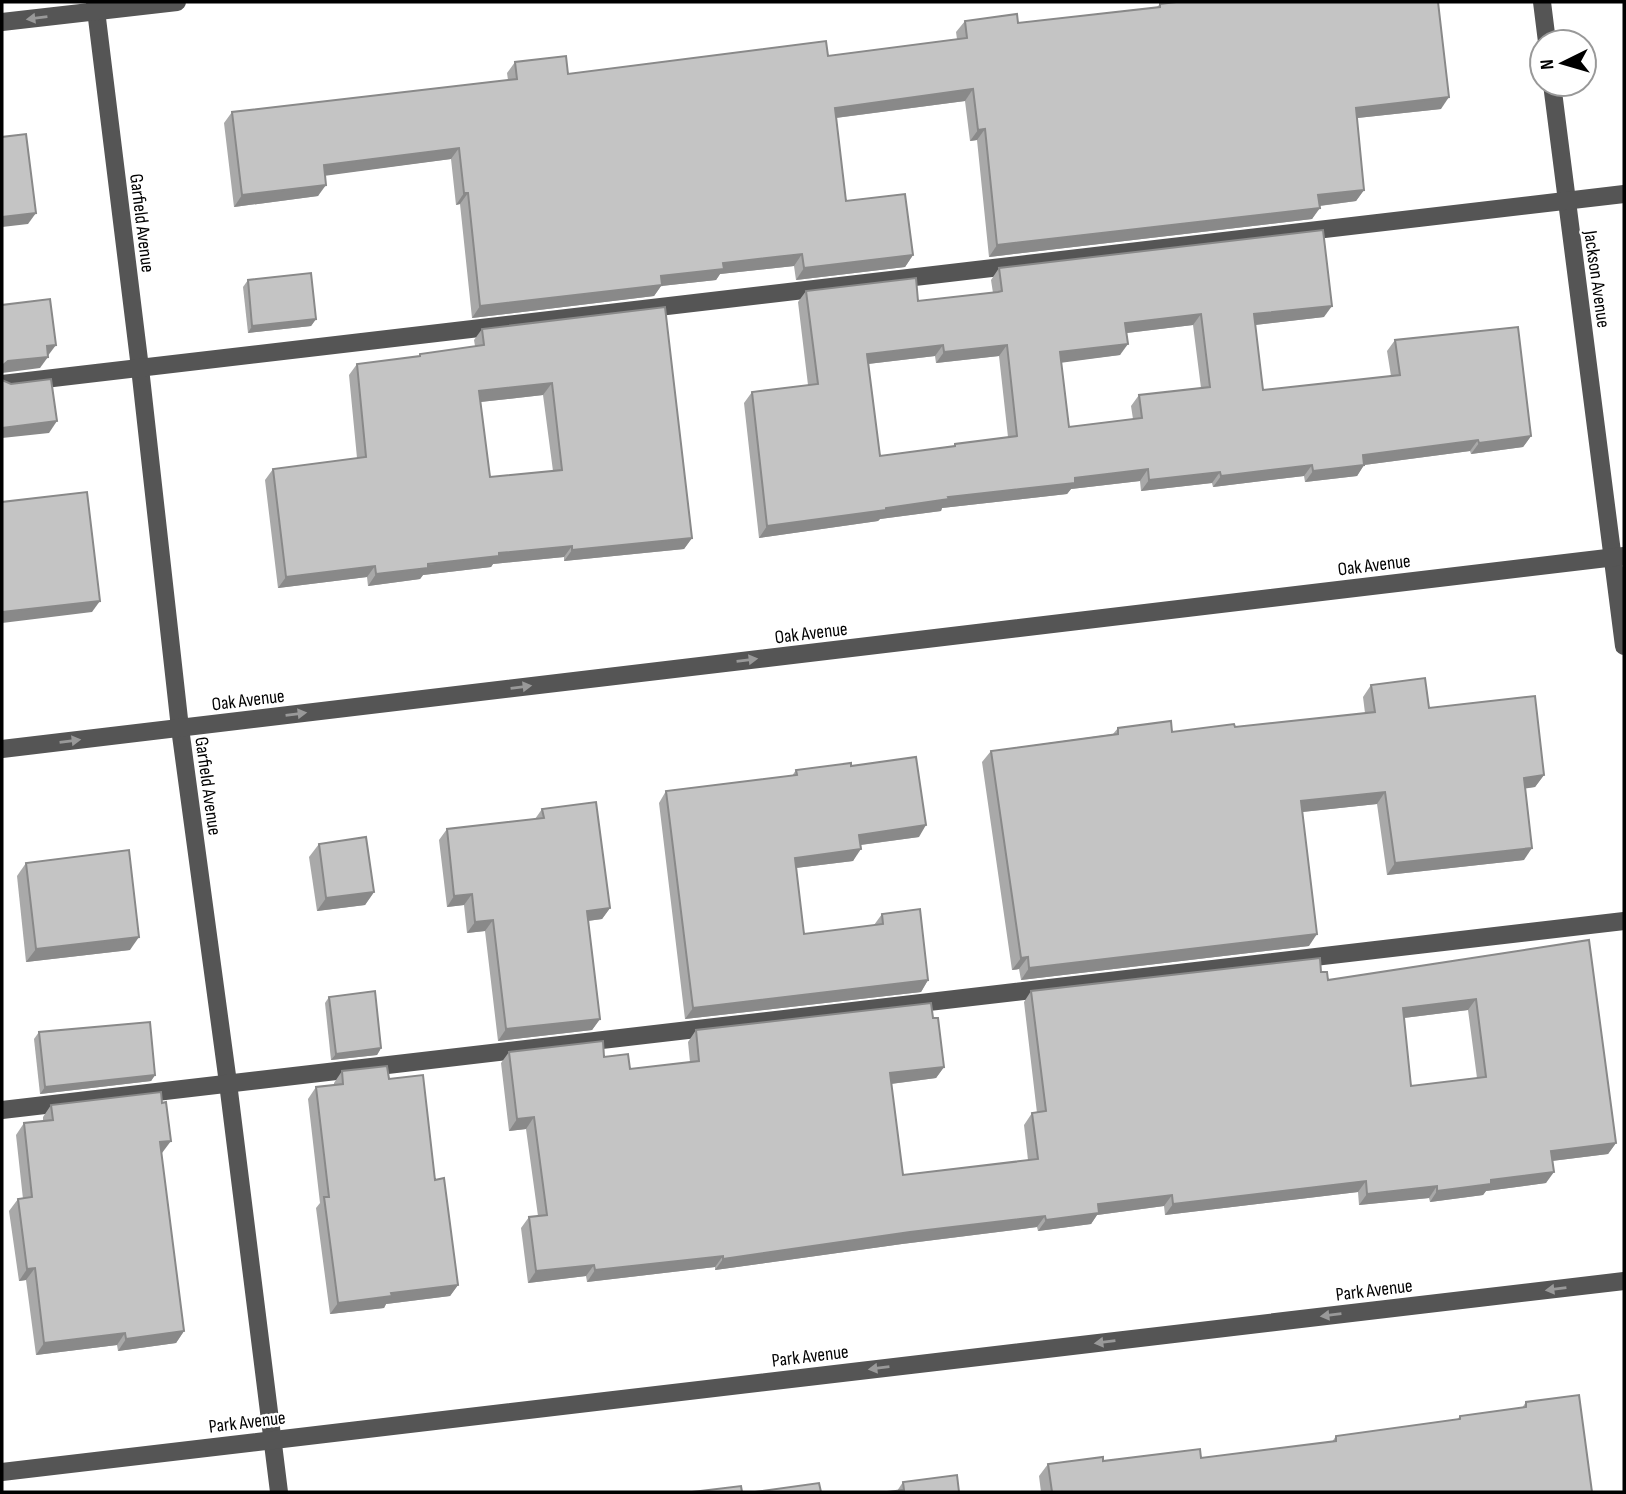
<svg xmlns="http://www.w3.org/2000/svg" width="1626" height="1494" viewBox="0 0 1626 1494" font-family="'Sofia Sans Condensed',sans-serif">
  <rect width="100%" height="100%" fill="#fff"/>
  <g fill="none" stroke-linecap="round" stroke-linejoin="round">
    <g stroke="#555" stroke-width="18">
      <polyline points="95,2 140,368 180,728 228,1083 279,1492"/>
      <polyline points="1542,2 1547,42"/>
      <polyline points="2,22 177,2"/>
      <polyline points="1552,84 1624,646"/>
      <polyline points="2,384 1624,194"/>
      <polyline points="2,749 1624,556"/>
      <polyline points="2,1110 1624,921"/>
      <polyline points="2,1472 1624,1281"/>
    </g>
  </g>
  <g fill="#a9a9a9" fill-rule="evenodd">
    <polygon points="1160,4 1441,109 1357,118 1364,190 1356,201 1320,206 1312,219 989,257 977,140 970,141 965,101 836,118 846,201 913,255 905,267 796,280 794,266 720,274 716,280 661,286 654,296 472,318 460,204 456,205 451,159 325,175 318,196 234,207 224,123 232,112 508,80 507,73 515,62 568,74 828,56 957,39 956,32 965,21 1018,23 1157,7"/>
    <path d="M999 268 1324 317 1255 325 1263 390 1391 376 1387 351 1395 340 1531 436 1523 447 1471 454 1470 451 1364 465 1357 476 1305 482 1304 476 1213 487 1212 483 1141 491 1140 481 1071 489 1067 494 942 508 941 511 880 519 878 521 759 538 744 403 752 392 808 385 798 302 806 291 918 301 993 293 991 280ZM1193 325 1201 388 1139 395 1131 406 1133 419 1069 427 1061 362 1120 355 1127 333ZM935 356 936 363 999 356 1008 437 955 444 953 446 880 456 868 364Z"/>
    <polygon points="248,280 316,319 311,326 248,333 243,287"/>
    <path d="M665 307 692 538 684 549 564 561V557L493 564 491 567 423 575 420 579 368 586 367 577 278 588 265 480 273 469 357 458 349 375 357 364 418 357 420 354 475 346 474 340 482 329ZM543 395 553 471 490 477 480 402Z"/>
    <polygon points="1371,685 1429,708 1544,775 1535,787 1525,788 1524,860 1387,875 1377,804 1302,812 1309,946 1021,980 1019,969 1012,970 982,762 991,751 1113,734 1118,728 1172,732 1235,727 1365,713 1363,697"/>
    <polygon points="851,766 919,837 861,845 853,861 796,868 804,934 874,925 882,914 928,980 921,992 685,1019 659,803 666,791 792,776 796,770"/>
    <polygon points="542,809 610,908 602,919 588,921 600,1019 592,1030 498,1041 485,931 467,933 464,905 447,907 439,840 447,829 535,819"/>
    <polygon points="319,844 374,892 365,905 317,911 309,857"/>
    <polygon points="26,863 130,950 26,962 17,876"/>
    <path d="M1589 940 1616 1143 1608 1154 1552 1161 1546 1183 1486 1191 1483 1195 1430 1202 1429 1198 1359 1205 1358 1192 1165 1215 1164 1206 1097 1215 1091 1224 1038 1231 1037 1227 902 1244 715 1270V1267L587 1282 586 1276 528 1283 521 1228 529 1217 538 1216 526 1129 509 1131 501 1063 509 1052 604 1057 630 1069 690 1062 688 1042 696 1030 933 1018 944 1067 936 1078 891 1084 903 1175 1028 1160 1024 1125 1032 1113H1037L1024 1002 1031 991 1321 972 1328 980ZM1468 1010 1477 1078 1411 1086 1404 1018Z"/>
    <polygon points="329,997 381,1048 377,1055 331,1060 325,1003"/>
    <polygon points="39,1032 155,1075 151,1081 40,1094 34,1039"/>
    <polygon points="342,1071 389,1079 435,1180 458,1285 450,1296 386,1304 384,1308 330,1314 316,1208 320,1203 308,1099 316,1087 334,1085 334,1083"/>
    <polygon points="51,1105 162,1153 161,1153 184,1331 176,1343 118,1351 117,1345 36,1355 26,1280 19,1281 9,1211 18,1199 23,1199 16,1135 24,1123 43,1121 43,1117"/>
    <polygon points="1526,1402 1592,1492 1041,1492 1039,1476 1048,1464 1201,1458 1332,1442 1336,1436 1457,1420 1460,1416 1522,1408"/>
    <polygon points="903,1482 959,1492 897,1491"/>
  </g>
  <g fill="#898989">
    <polygon points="973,89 965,101 827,119 835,108"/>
    <polygon points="1449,97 1441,109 1348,119 1356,108"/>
    <polygon points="985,129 977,140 970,141 978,130"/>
    <polygon points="459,148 451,159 316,177 324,165"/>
    <polygon points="326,185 318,196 234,207 242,195"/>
    <polygon points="1364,190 1356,201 1310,207 1318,195"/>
    <polygon points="464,193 468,193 460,204 456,205"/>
    <polygon points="1320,208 1312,219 989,257 997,245"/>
    <polygon points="36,213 28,224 2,227 2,217"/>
    <polygon points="802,254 794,266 720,274 716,280 661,286 654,296 472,318 480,306 661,276 723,263"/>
    <polygon points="913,255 905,267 796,280 804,268"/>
    <polygon points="1332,306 1324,317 1246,326 1254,314"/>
    <polygon points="1201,314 1193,325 1118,334 1125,323"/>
    <polygon points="316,319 311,326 248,333 252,326"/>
    <polygon points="1128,344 1120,355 1052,364 1060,352"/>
    <polygon points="56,345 47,357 47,346"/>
    <polygon points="943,345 935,356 859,365 867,354"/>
    <polygon points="1007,345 999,356 936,363 944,352"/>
    <polygon points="48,357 40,368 2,373 2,366 8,361"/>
    <polygon points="552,383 543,395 471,403 479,391"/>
    <polygon points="57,421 49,433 2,438 2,428"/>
    <polygon points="1531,436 1523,447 1471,454 1479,443"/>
    <polygon points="1478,440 1470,451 1364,465 1357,476 1305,482 1313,471 1363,455"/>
    <polygon points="1312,465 1304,476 1213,487 1221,476"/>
    <polygon points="1148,469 1140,481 1071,489 1067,494 942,508 941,511 880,519 878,521 759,538 767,526 948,497 1075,478"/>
    <polygon points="1220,472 1212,483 1141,491 1149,480"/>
    <polygon points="692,538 684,549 564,561 572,550"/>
    <polygon points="572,546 564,557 493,564 491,567 423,575 420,579 368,586 376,574 499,553"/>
    <polygon points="375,566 367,577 278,588 286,577"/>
    <polygon points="100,601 92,612 2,623 2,612"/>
    <polygon points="1544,775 1535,787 1516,790 1524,778"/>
    <polygon points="1385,792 1377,804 1293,813 1301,801"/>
    <polygon points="926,825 919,837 852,846 859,835"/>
    <polygon points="1532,848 1524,860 1387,875 1395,863"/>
    <polygon points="861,849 853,861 787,869 795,858"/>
    <polygon points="374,892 365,905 317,911 326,898"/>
    <polygon points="472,894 464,905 447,907 454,896"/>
    <polygon points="610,908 602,919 579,922 587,911"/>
    <polygon points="493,920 485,931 467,933 475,922"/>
    <polygon points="1317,934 1309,946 1021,980 1029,968"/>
    <polygon points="139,937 130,950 26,962 36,949"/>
    <polygon points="1028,957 1019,969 1012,970 1021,958"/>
    <polygon points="928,980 921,992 685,1019 693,1008"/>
    <polygon points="1476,999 1468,1010 1395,1019 1403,1008"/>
    <polygon points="600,1019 592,1030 498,1041 506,1029"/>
    <polygon points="381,1048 377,1055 331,1060 336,1054"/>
    <polygon points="944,1067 936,1078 882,1085 890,1073"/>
    <polygon points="155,1075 151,1081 40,1094 45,1087"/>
    <polygon points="534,1117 526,1129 509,1131 517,1119"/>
    <polygon points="171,1141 162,1153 151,1154 160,1142"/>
    <polygon points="1616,1143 1608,1154 1543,1162 1551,1151"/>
    <polygon points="1554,1172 1546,1183 1486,1191 1483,1195 1430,1202 1437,1191 1491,1180"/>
    <polygon points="1366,1181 1358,1192 1165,1215 1173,1204"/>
    <polygon points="1437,1186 1429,1198 1359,1205 1367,1194"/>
    <polygon points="1172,1195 1164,1206 1097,1215 1091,1224 1038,1231 1046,1220 1098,1204"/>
    <polygon points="1045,1216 1037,1227 902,1244 715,1270 723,1259 910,1232"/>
    <polygon points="723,1256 715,1267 587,1282 595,1270"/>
    <polygon points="594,1265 586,1276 528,1283 536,1271"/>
    <polygon points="35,1268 26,1280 19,1281 27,1269"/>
    <polygon points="458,1285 450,1296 386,1304 384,1308 330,1314 338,1303 391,1293"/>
    <polygon points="184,1331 176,1343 118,1351 126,1339"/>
    <polygon points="125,1333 117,1345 36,1355 44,1343"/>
  </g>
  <g fill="#c4c4c4" stroke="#898989" stroke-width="2" fill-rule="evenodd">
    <polygon points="1176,2 1438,2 1449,97 1356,108 1364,190 1318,195 1320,208 997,245 985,129 978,130 973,89 835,108 846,201 905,194 913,255 804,268 802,254 723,263 724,269 661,276 662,285 480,306 468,193 464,193 459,148 324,165 326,185 242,195 232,112 517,79 515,62 566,56 568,74 826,41 828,56 967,38 965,21 1017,14 1018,23 1160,7 1160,4"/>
    <polygon points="26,134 36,213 2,217 2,137"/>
    <path d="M1323 230 1332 306 1254 314 1263 390 1400 375 1395 340 1518 327 1531 436 1479 443 1478 440 1363 455 1364 465 1313 471 1312 465 1221 476 1220 472 1149 480 1148 469 1075 478V483L948 497 949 499 886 508V510L767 526 752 392 818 384 806 291 916 278 918 301 998 292 1002 291 999 268ZM1201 314 1210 387 1139 395 1142 418 1069 427 1060 352 1128 344 1125 323ZM943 345 944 352 1007 345 1017 436 955 444V446L880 456 867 354Z"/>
    <polygon points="311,273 316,319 252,326 248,280"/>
    <polygon points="50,299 56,345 47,346 48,357 8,361 2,366 2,305"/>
    <path d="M665 307 692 538 572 550V546L499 553V556L428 564V568L376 574 375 566 286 577 273 469 366 457 357 364 420 356V354L484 345 482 329ZM552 383 562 470 490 477 479 391Z"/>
    <polygon points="51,379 57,421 2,428 2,380 11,384"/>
    <polygon points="87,492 100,601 2,612 2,502"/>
    <polygon points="1425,678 1429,708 1535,696 1544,775 1524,778 1532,848 1395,863 1385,792 1301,801 1317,934 1029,968 1028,957 1021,958 991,751 1118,734 1118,728 1171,721 1172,732 1234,724 1235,727 1375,712 1371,685"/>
    <polygon points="916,757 926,825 859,835 861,849 795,858 804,934 883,924 882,914 920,909 928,980 693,1008 666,791 797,775 796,770 851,763 851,766"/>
    <polygon points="596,802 610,908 587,911 600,1019 506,1029 493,920 475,922 472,894 454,896 447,829 544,818 542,809"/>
    <polygon points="366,837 374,892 326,898 319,844"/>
    <polygon points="129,850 139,937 36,949 26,863"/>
    <path d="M1589 940 1616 1143 1551 1151 1554 1172 1491 1180V1184L1437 1191V1186L1367 1194 1366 1181 1173 1204 1172 1195 1098 1204 1099 1213 1046 1220 1045 1216 910 1232 723 1259V1256L595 1270 594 1265 536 1271 529 1217 547 1215 534 1117 517 1119 509 1052 603 1041 604 1057 628 1054 630 1069 699 1061 696 1030 931 1003 933 1018H938L944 1067 890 1073 903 1175 1038 1159 1032 1113 1046 1111 1031 991 1320 958 1321 972H1327L1328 980ZM1476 999 1486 1077 1411 1086 1403 1008Z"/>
    <polygon points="375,991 381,1048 336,1054 329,997"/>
    <polygon points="150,1022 155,1075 45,1087 39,1032"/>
    <polygon points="387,1066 389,1079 423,1075 435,1180 444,1178 458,1285 391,1293 392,1296 338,1303 324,1197 329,1197 316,1087 343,1084 342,1071"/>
    <polygon points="161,1092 162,1103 166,1102 171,1141 160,1142 184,1331 126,1339 125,1333 44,1343 35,1268 27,1269 18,1199 32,1197 24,1123 53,1120 51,1105"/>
    <polygon points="1579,1395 1592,1492 1052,1492 1048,1464 1103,1457 1103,1461 1200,1449 1201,1458 1336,1441 1336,1436 1460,1419 1460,1416 1526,1407 1526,1402"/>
    <polygon points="957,1475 959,1492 887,1492 904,1490 903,1482"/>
    <polygon points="819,1483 821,1492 755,1492"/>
    <polygon points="741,1486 742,1492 692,1492"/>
  </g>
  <defs><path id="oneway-solid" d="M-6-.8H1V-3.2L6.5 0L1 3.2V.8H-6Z" transform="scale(1.75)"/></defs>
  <g fill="#999">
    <use href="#oneway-solid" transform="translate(37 18) rotate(173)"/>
    <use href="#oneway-solid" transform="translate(747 660) rotate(-7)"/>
    <use href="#oneway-solid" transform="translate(521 687) rotate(-7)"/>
    <use href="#oneway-solid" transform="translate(296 714) rotate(-7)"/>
    <use href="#oneway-solid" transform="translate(70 741) rotate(-7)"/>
    <use href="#oneway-solid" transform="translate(1556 1289) rotate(173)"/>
    <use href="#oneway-solid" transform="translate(1331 1315) rotate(173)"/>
    <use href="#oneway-solid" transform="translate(1105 1342) rotate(173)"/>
    <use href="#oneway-solid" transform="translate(879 1368) rotate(173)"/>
  </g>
  <g text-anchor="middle" stroke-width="5" stroke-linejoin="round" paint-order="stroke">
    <g font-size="19" fill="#000" stroke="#fff">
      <text transform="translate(143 223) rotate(83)" y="7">Garfield Avenue</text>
      <text transform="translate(1598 279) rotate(82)" y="7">Jackson Avenue</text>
      <text transform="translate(1374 564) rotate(-7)" y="7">Oak Avenue</text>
      <text transform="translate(811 632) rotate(-7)" y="7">Oak Avenue</text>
      <text transform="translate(248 699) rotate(-7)" y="7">Oak Avenue</text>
      <text transform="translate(209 786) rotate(82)" y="7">Garfield Avenue</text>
      <text transform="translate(1374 1289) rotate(-7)" y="7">Park Avenue</text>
      <text transform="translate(810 1355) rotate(-7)" y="7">Park Avenue</text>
      <text transform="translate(247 1421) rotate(-7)" y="7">Park Avenue</text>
    </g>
  </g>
  <rect width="1626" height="1494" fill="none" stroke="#000000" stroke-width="7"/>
  <g transform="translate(1563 63) rotate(265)"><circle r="33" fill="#ffffff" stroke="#999999" stroke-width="2"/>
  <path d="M0-5L12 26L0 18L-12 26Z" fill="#000000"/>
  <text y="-10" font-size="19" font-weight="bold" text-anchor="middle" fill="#000000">N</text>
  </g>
</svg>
